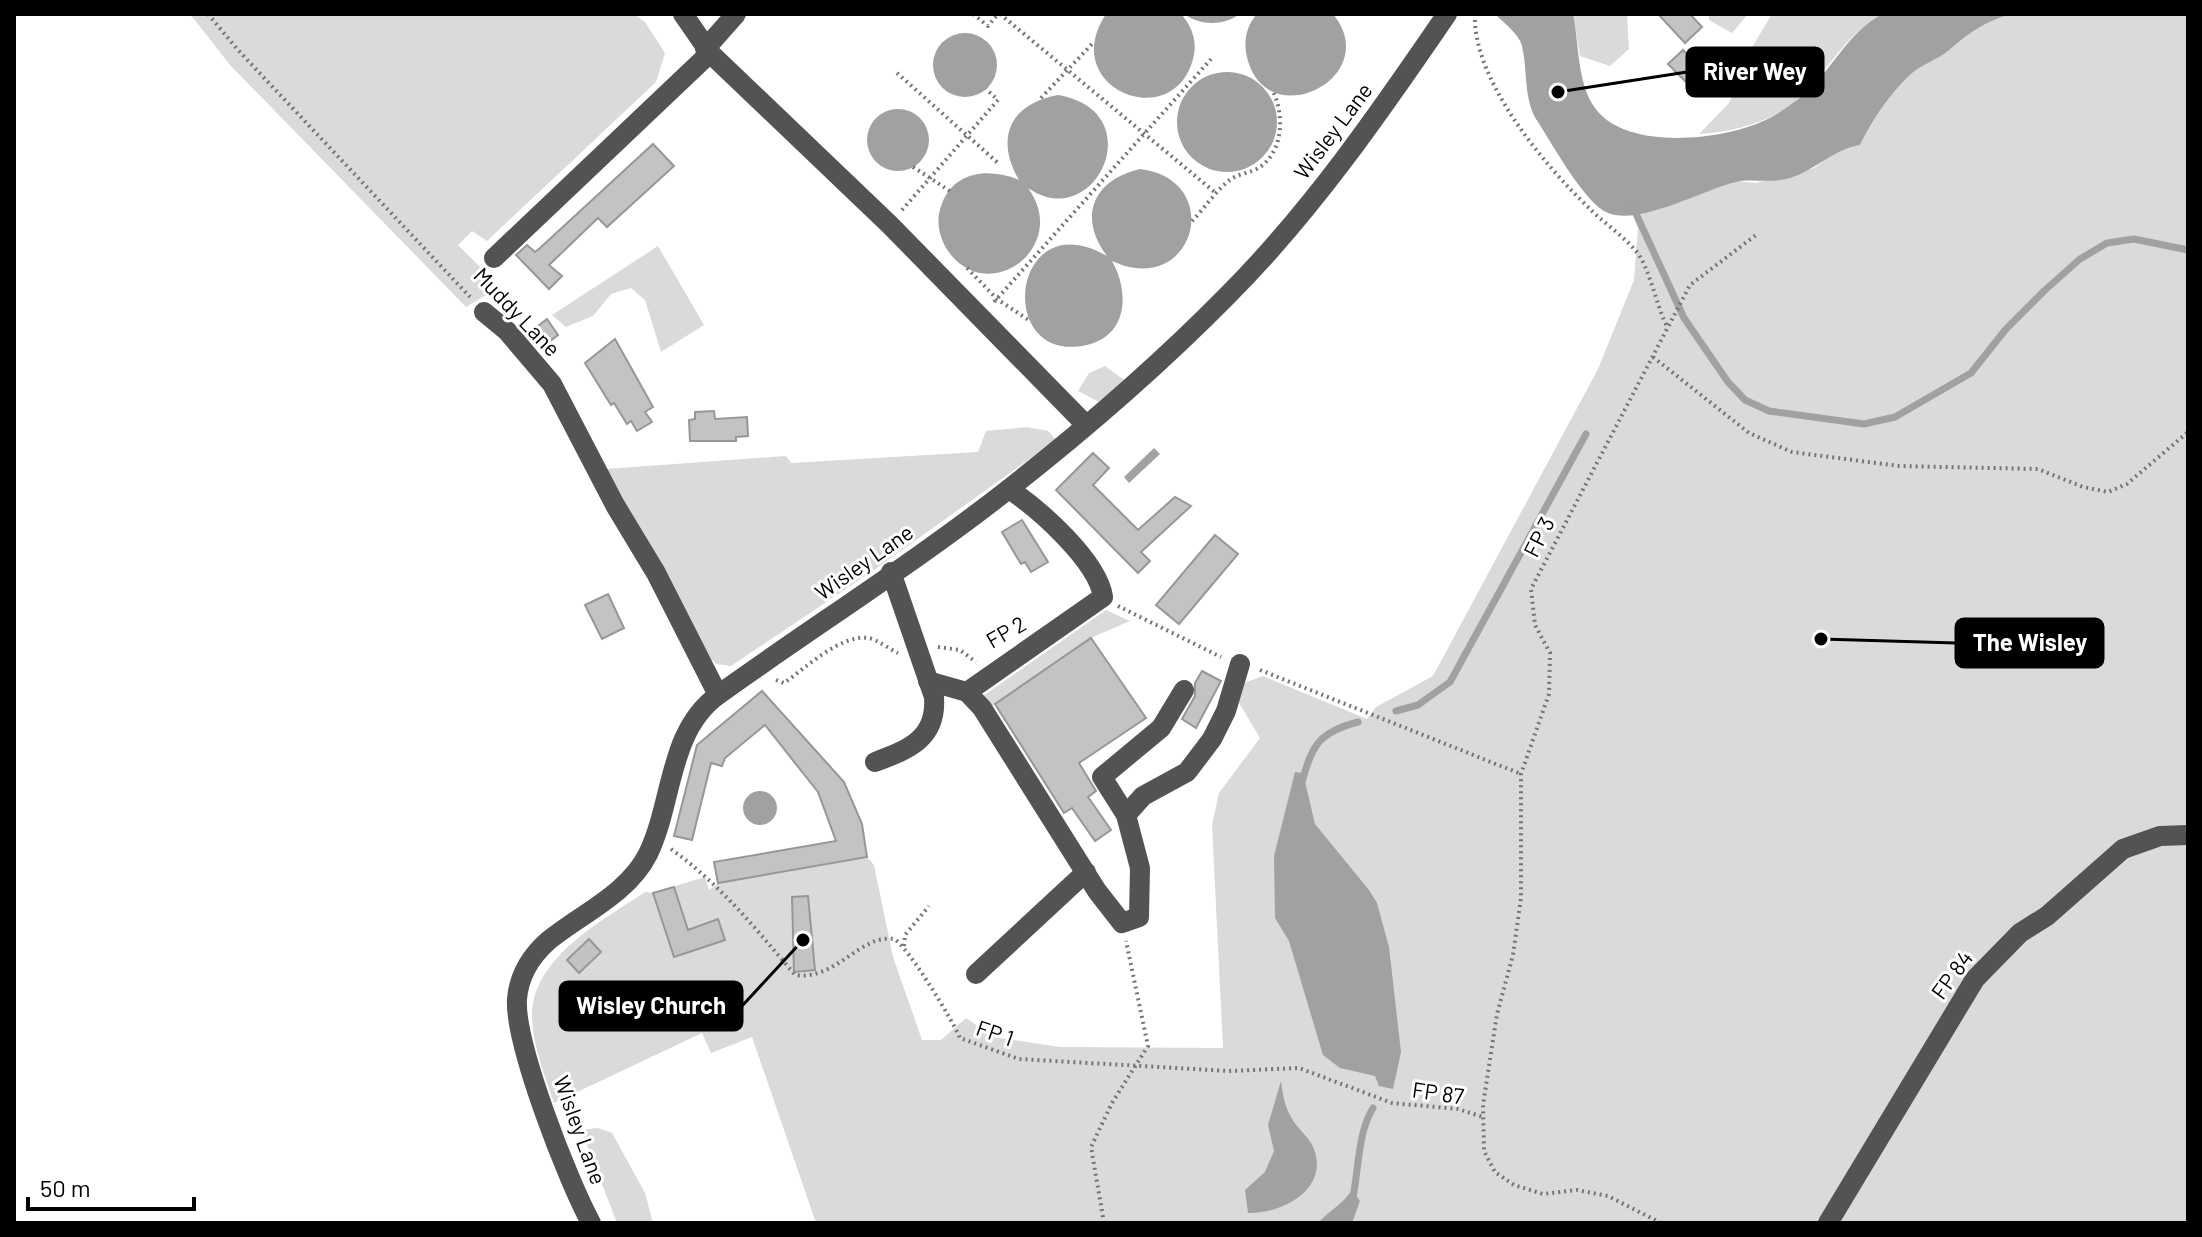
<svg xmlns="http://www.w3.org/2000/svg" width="2202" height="1237" font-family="Barlow,sans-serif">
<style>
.green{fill:#dadada}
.water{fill:#a1a1a1}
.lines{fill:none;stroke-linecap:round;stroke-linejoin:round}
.stream{stroke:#a1a1a1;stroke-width:7}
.building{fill:#c3c3c3;stroke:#979797;stroke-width:2}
.path{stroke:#757575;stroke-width:4;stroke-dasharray:2 4;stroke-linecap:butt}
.minor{stroke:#535353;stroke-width:20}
.labels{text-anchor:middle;stroke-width:6;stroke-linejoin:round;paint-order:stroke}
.street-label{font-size:22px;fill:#000;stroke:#fff}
.leader{fill:none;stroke:#000;stroke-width:3}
.callout-dot{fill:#000;stroke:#fff;stroke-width:3}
.callout{fill:#000;stroke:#000;stroke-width:3}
.callout-label{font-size:24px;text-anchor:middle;font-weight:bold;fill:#fff}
</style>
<rect width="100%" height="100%" fill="#fff"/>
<g class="green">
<polygon points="190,14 634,14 645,22 665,53 656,82 487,241 472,231 458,245 490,277 486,295 466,307 230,65"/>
<polygon points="1573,14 1627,14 1629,49 1610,66 1580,56"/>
<polygon points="1709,14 1748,14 1732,33 1709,20"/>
<path d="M1772,14H1882C1848,33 1831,65 1805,92C1779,121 1735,132 1699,134L1729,103L1751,49Z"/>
<path d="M2012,14H2188V1223H816L752,1037L711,1053L702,1033L554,1103C545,1076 534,1049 532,1020C529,959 602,921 645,892L653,893L705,877L709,890L718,883L867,857L874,865L893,957L922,1040H941L966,1018L994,1037L1060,1047L1223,1048L1212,825L1219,793L1260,738L1238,701L1244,683L1263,676L1367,719L1376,707L1433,676L1598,369L1634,280L1638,229L1633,215L1737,181L1756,183L1814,168L1844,147L1860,145C1872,120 1891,92 1911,74C1922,64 1937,60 1948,51C1969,33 1985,21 2012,14Z"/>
<polygon points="658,246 704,325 661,352 645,300 631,288 611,294 593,316 566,327 552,315"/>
<polygon points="1105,366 1124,380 1099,402 1078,391 1089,373"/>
<polygon points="1027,427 1048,431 1056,440 874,570 731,666 716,664 703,651 606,469 786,456 791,463 978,452 986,431"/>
<polygon points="1106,610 1130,621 1091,638 991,707 983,696"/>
<polygon points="598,1128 612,1133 645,1193 653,1223 617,1223 581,1130"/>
</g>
<g class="water">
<path d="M1106,14H1181C1192,26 1198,43 1193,59C1173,135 1057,88 1106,14Z"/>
<path d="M1184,14H1240C1223,26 1201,26 1184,14Z"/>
<path d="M1257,14H1333C1384,76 1270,135 1248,61C1243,45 1245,27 1257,14Z"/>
<path d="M1495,14H1573C1579,43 1577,83 1595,108C1625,150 1718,141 1761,122C1774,117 1791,105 1802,96C1832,71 1846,34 1882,14H2012C1985,21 1969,33 1948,51C1937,60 1922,64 1911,74C1891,92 1872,120 1860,145C1834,149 1816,170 1790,178C1771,184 1749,178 1736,182C1705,189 1639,226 1608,213C1585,204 1553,145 1538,122C1523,100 1528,71 1522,46C1520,35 1503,22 1495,14Z"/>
<circle cx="965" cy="65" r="32"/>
<circle cx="1227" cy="122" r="50"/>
<path d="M1058,95C1153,111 1095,235 1028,188C1071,247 988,308 948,251C940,239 936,223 940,210C950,171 988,167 1019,180C995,139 1009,104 1058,95Z"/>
<circle cx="898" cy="140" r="31"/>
<path d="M1140,169C1227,180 1194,299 1112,261C1129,291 1129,335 1087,345C993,366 1011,200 1107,256C1078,218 1092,180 1140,169Z"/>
<polygon points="1154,448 1160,454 1129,483 1124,477"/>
<polygon points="1295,772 1303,773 1315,824 1369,890 1377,903 1389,947 1401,1052 1393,1089 1379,1086 1375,1076 1340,1068 1323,1055 1289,941 1275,918 1274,856"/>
<circle cx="760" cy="808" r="17"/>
<path d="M1281,1081C1283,1096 1285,1109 1294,1122C1301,1132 1312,1140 1315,1152C1327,1192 1279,1214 1248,1213L1245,1190L1265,1172L1274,1151L1268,1125Z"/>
<path d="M1352,1190L1360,1201L1352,1223H1318C1330,1210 1342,1205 1352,1190Z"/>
</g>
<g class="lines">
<g class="stream">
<polyline points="1632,205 1684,318 1728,382 1745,400 1769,411 1864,424 1895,417 1971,373 2006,329 2044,291 2080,259 2107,243 2134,239 2188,250"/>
<polyline points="1396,711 1418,705 1450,682 1586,434"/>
<path d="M1302,782C1312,744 1320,732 1358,722"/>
<path d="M1352,1202C1359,1172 1357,1134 1373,1108"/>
</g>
</g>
<g class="building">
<polygon points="1658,14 1690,14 1702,27 1685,43"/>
<polygon points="1683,50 1702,71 1688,84 1668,64"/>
<polygon points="653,144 674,166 607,227 598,218 549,265 562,276 549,289 516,255 527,245 535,252 540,248"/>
<polygon points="547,319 558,335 545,345 533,330"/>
<polygon points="615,339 653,407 645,412 652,422 637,431 631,421 627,424 614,403 611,405 585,363"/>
<polygon points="714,411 715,419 747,417 748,436 736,437 736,441 690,441 689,420 695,419 695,412"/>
<polygon points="1093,453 1109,468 1093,485 1138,530 1175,497 1191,506 1141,552 1150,561 1138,573 1056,490"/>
<polygon points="1022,520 1048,562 1031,572 1025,562 1021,564 1002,532"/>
<polygon points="1215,535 1238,554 1179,624 1156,605"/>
<polygon points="608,594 624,628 602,639 585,605"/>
<polygon points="1091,638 1146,718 1079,763 1096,791 1088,797 1111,830 1095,841 1072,808 1064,813 995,704"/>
<polygon points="1202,671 1221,681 1196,728 1182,719 1195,696 1195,683"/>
<polygon points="762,691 844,782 862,824 867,857 718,883 714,862 836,841 818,792 765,725 725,758 722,766 711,763 692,840 674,836 697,745"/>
<polygon points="674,887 688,930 718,919 725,940 674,957 653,893"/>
<polygon points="808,896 815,970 794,972 792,897"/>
<polygon points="589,939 601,952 579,973 567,960"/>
</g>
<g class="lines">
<g class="path">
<polyline points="208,14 238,50 470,297"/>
<polyline points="973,14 988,26 998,14"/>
<polyline points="1000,14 1217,194"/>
<path d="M1475,14C1472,79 1544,165 1590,209C1604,223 1622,235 1635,250C1650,266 1656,307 1668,328"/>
<polyline points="897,73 998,163"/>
<polyline points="1041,98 1093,43"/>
<polyline points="913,167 950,191"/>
<polyline points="902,210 998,100 986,89"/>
<path d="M1192,221C1204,209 1217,189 1231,179C1240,173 1252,173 1260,167C1284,150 1284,115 1273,91"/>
<polyline points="967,268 997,299 1030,321"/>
<polyline points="994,302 1211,59"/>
<polyline points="1653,357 1749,433 1792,452 1899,466 2038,469 2083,487 2108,492 2127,484 2188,432"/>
<polyline points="1118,606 1221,657"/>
<polyline points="938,647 960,650 976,662"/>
<polyline points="1260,670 1521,774"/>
<path d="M776,680L784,683C806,668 840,634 869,638C878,640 889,649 898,653"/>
<path d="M671,849C721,885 756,929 795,975C836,981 860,934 894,939C907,945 953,1021 960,1038L1019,1059L1229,1071L1299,1068L1392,1103L1458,1109L1483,1117"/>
<polyline points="904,946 905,935 929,906"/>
<polyline points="1104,1223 1091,1147 1112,1103 1148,1046 1126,941"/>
<polyline points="1661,1223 1608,1196 1577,1190 1543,1194 1514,1185 1495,1172 1484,1151 1483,1105 1497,1014 1513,955 1521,898 1521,774 1549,694 1550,653 1535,625 1531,589 1690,285 1756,235"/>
</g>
<g class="minor">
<polyline points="683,14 710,53 890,225 1085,424"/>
<polyline points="705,49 736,14"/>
<polyline points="494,258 710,53"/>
<polyline points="484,312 507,331 552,384 615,505 656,573 718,695"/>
<polyline points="928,681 967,692 982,708 1097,891 1122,923 1139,917 1140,868 1126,815 1143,796 1187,772 1212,739 1226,711 1240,664"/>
<path d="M967,692L1103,597C1098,561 1039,509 1009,489"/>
<path d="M875,762C910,749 937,738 934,697L891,572"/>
<polyline points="1126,815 1102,777 1161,728 1184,690"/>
<polyline points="976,974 1086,872"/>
<path d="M591,1223C568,1181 514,1043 517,999C519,976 531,956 548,941C581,914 628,894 648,854C673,803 668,731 718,695C814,626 916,562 1010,488C1085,429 1160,364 1227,296C1311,212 1380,112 1447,14"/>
<polyline points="1828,1223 1975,979 2020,933 2047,916 2123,849 2160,836 2188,835"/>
</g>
</g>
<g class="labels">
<g class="street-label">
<text transform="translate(1333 131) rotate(-53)" y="8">Wisley Lane</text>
<text transform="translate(517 312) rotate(46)" y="8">Muddy Lane</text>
<text transform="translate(1539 537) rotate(-63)" y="8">FP 3</text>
<text transform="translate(864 562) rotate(-35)" y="8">Wisley Lane</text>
<text transform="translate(1006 632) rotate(-30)" y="8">FP 2</text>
<text transform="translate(1952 975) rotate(-54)" y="8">FP 84</text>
<text transform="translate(995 1033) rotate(19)" y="8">FP 1</text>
<text transform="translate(1438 1093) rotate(8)" y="8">FP 87</text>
<text transform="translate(580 1130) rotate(70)" y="8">Wisley Lane</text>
</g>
</g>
<path class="leader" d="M1558 92L1687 72M1821 639L1956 643M803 940L742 1006"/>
<g class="callout-dot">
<circle cx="1558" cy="92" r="8"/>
<circle cx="1821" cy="639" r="8"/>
<circle cx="803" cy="940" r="8"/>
</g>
<g class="callout">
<rect x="1687" y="48" width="136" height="48" rx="8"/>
<rect x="1956" y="619" width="147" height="48" rx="8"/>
<rect x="560" y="982" width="182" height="48" rx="8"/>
</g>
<g class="callout-label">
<text x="1755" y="80">River Wey</text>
<text x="2030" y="651">The Wisley</text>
<text x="651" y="1014">Wisley Church</text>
</g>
<rect width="2202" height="1237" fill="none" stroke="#000000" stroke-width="32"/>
<path d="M28 1197v12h166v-12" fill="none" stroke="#000000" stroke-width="4"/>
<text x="40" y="1197" font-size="24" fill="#000000" stroke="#ffffff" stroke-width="6" paint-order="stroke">50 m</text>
</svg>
